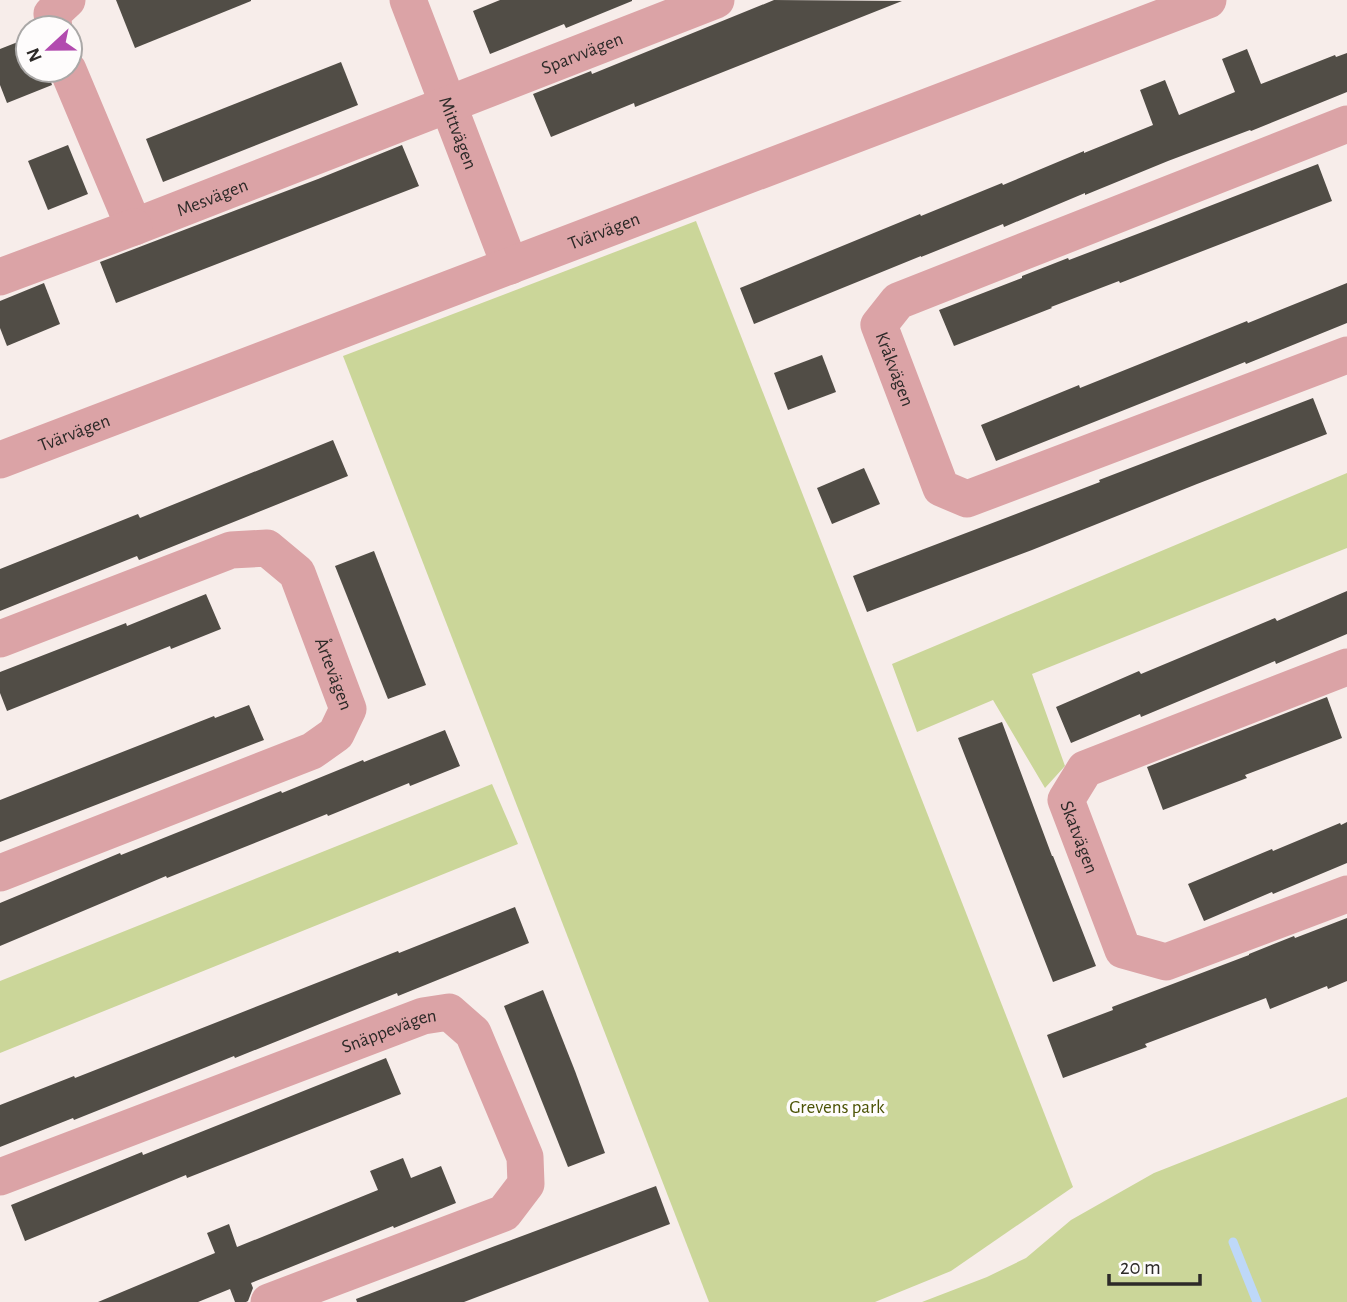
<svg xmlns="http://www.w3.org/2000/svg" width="1347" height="1302" font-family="'Alegreya Sans',sans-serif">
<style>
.green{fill:#cbd699}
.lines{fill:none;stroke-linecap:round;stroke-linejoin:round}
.stream{stroke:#bed8f8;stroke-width:9}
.building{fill:#514d46}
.minor{stroke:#dba3a6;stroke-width:37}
.labels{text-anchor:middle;stroke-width:7;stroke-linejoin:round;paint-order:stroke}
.street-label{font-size:19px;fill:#2d2a28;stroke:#fefcfc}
.park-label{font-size:19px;fill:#4b5305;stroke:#fefcfc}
</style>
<rect width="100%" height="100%" fill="#f7edea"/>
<g class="green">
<polygon points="696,221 1073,1187 951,1271 875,1302 709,1302 343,356"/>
<polygon points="1347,473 1347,548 1032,674 1065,766 1045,788 993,700 917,732 892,664"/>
<polygon points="492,784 518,844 0,1053 0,981"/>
<polygon points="1347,1097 1347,1302 922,1302 987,1277 1026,1258 1071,1220 1154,1173"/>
</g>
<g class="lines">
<polyline class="stream" points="1233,1242 1257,1302"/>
</g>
<g class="building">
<polygon points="116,0 251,0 251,1 135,48"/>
<polygon points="500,0 632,0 632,1 566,28 564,24 490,54 473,11"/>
<polygon points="774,0 902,1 635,107 634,103 551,137 533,94 591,71 592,74"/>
<polygon points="28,38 28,70 47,70 52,85 7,103 0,85 0,49"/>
<polygon points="1247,49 1261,84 1335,55 1336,57 1347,53 1347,92 1251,131 1250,130 1168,161 1085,195 1085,193 1004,227 1003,224 921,257 921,256 754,324 740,288 920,214 921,216 1002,183 1003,185 1084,151 1084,153 1153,125 1140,90 1165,80 1179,115 1235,92 1222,59"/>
<polygon points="341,62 358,105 163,182 146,139"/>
<polygon points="68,145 88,194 48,210 28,161"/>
<polygon points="402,145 419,186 116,303 100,262 318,179"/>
<polygon points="1318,164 1332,201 1120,283 1119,281 1051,307 1052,308 954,346 939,310 1022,278 1022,276 1068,258 1069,260 1153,228"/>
<polygon points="44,283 60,324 7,346 0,328 0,301"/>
<polygon points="1347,283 1347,323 1246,364 1245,362 996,461 981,425 1079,385 1080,388 1247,321 1248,323"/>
<polygon points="822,355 836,392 788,410 774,373"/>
<polygon points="1313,398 1327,434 1197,484 1032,550 867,612 853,576 1100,482 1099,480"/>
<polygon points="333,440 348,476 139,560 137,556 0,611 0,569 138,514 140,518"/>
<polygon points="864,468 880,504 832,524 817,488"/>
<polygon points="374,551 426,685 388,699 335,566"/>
<polygon points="1347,591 1347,634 1276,664 1275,661 1141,717 1140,714 1071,743 1056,707 1139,671 1141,674 1275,618 1277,621"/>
<polygon points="206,594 221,629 171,649 170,646 7,711 0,693 0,672 126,623 127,626"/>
<polygon points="1327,697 1342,738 1245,775 1247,778 1163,810 1147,767"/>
<polygon points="249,705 264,740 0,842 0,800 214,716 215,718"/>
<polygon points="1002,722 1052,856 1053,856 1096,966 1053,982 958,738"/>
<polygon points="445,730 460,766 410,786 409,783 328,816 327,814 167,878 166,876 0,946 0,903 120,853 121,855 281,791 282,793 363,760 364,762"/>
<polygon points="1347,822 1347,863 1273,894 1272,892 1204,921 1188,884 1272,849 1273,851 1340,823 1341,825"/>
<polygon points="515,907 529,943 398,996 397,993 235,1058 234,1056 74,1120 73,1118 0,1147 0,1105 74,1076 75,1078 398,951 399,953"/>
<polygon points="1347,918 1347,981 1328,989 1327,986 1270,1009 1266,998 1145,1044 1147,1047 1063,1078 1047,1035 1113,1010 1112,1007 1249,955 1249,954 1294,936 1295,938"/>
<polygon points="543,990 575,1071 605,1153 568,1167 504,1006"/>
<polygon points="386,1058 401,1094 187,1178 186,1175 25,1241 11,1205 142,1152 143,1155"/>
<polygon points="403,1158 411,1178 441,1166 456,1203 394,1228 393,1226 251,1283 253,1288 248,1301 246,1302 235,1302 230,1289 198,1302 98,1302 215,1253 207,1233 229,1224 237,1247 378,1190 370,1171"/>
<polygon points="656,1186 670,1224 464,1302 357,1302 356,1299 495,1246"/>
</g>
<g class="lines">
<g class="minor">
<path id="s1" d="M408,0L510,266"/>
<polyline points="54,28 52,14 67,0"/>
<path id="s2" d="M68,70L134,227L716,0"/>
<path id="s3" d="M1347,124L898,301L879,325L941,488L967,499L1347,355"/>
<polyline points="0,277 134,227"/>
<path id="s4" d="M0,460L1208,0"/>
<path id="s5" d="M0,639L231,550L267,548L297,573L348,709L336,734L312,751L0,873"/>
<path id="s6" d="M1347,667L1085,769L1066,800L1123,950L1166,962L1347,894"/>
<path id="s7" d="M0,1177L423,1016L449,1012L473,1033L525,1157L526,1184L504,1213L269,1302"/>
</g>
</g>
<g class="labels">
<g class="street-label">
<text dy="7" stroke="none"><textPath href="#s2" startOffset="651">Sparvvägen</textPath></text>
<text dy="7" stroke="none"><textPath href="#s1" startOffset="142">Mittvägen</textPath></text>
<text dy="7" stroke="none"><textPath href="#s2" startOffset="254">Mesvägen</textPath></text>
<text dy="7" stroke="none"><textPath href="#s4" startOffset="646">Tvärvägen</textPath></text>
<text dy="7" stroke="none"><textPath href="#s3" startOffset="560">Kråkvägen</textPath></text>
<text dy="7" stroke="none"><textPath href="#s4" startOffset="79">Tvärvägen</textPath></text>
<text dy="7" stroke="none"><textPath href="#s5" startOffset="430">Årtevägen</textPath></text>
<text dy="7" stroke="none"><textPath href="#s6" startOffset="357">Skatvägen</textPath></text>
<text dy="7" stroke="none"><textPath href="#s7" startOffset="416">Snäppevägen</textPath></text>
</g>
<g class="park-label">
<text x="837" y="1113">Grevens park</text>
</g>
</g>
<g transform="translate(49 49) rotate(248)"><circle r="33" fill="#fefcfc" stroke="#aaa8a7" stroke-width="2"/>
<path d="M0-5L12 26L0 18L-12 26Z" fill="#b24baf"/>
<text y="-10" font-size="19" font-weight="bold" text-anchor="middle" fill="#2d2a28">N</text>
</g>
<path d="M1109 1274v10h91v-10" fill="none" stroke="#2d2a28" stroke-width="3.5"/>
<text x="1120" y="1274" font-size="21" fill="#2d2a28" stroke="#fefcfc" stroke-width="5" paint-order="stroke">20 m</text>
</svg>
